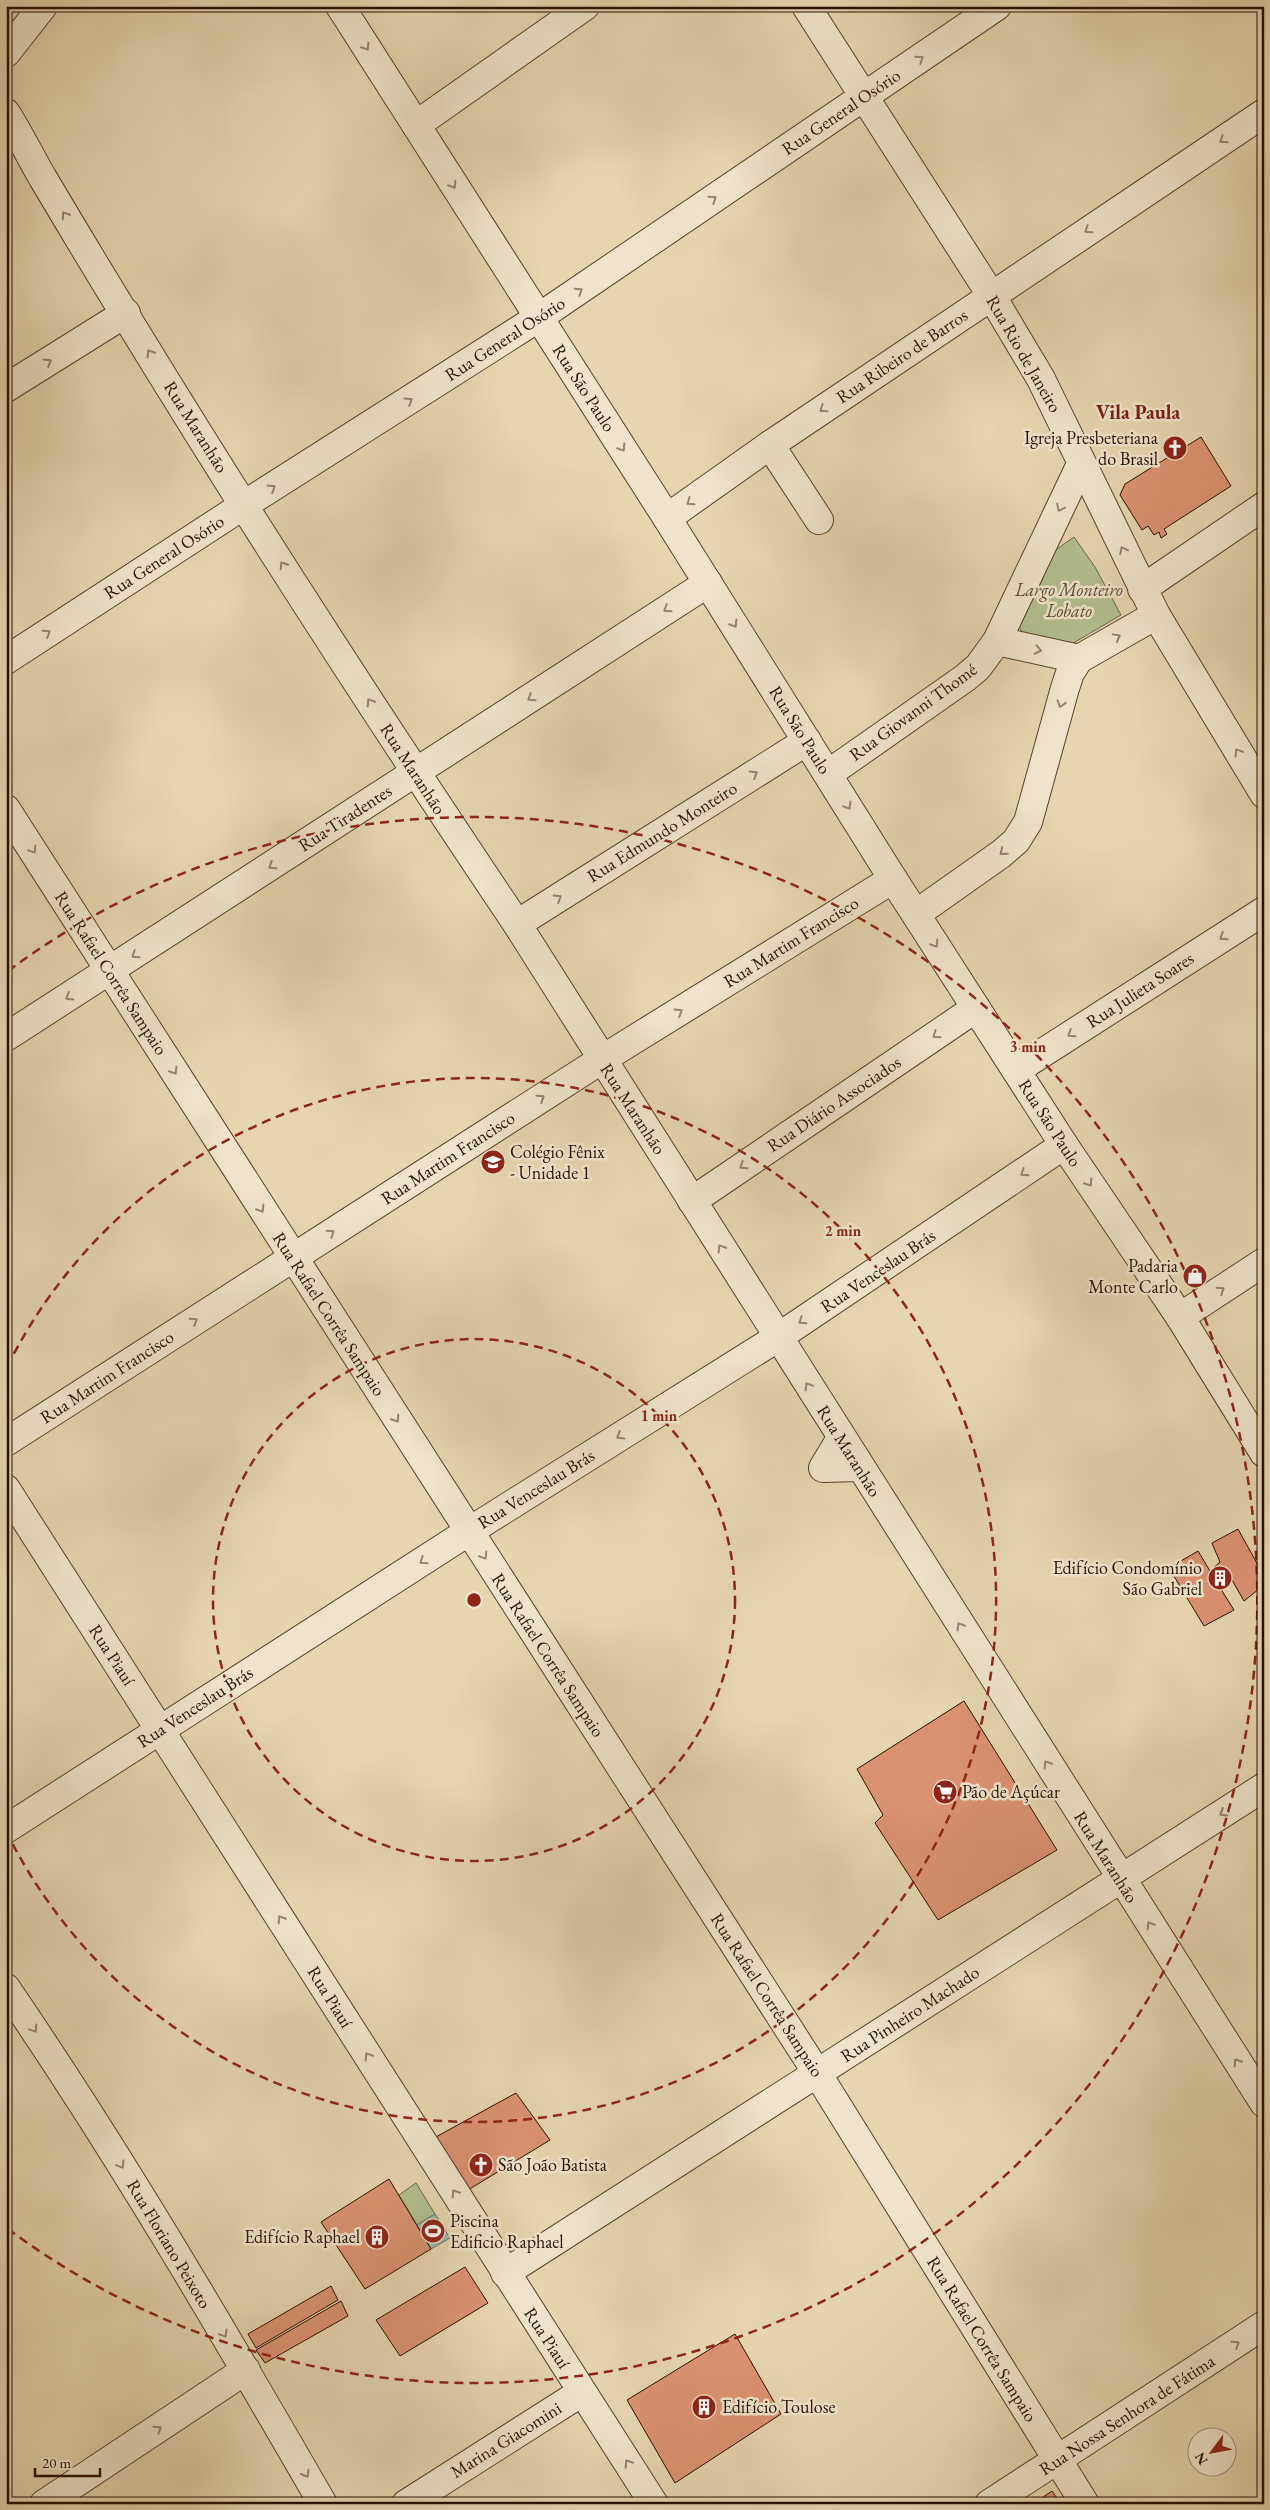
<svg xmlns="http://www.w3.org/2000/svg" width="1270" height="2510" font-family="'EB Garamond',serif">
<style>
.green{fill:#b2be8d;stroke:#6d6646}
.water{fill:#96b8af;stroke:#6a7469}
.building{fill:#db9272;stroke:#280f00}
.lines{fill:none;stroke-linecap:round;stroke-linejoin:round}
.minor-casing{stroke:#58402c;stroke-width:30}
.minor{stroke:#efe4cb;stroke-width:28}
.oneway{stroke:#958470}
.ring{fill:none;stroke:#8f2418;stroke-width:2.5;stroke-dasharray:9 6}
.labels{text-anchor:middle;stroke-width:5;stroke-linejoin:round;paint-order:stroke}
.street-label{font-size:18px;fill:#280f00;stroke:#efe4cb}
.poi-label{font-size:18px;fill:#280f00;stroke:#efe4cb;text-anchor:start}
.park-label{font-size:18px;font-style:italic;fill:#584c31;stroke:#efe4cb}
.quarter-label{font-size:20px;font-weight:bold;fill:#7a1f14;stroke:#efe4cb}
.centre{fill:#8f2418;stroke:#efe4cb;stroke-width:2.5}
.ring-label{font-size:15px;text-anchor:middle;font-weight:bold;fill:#8f2418;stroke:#efe4cb;stroke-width:5;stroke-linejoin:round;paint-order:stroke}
</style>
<rect width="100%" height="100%" fill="#e6d5af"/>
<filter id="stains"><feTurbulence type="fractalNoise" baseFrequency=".004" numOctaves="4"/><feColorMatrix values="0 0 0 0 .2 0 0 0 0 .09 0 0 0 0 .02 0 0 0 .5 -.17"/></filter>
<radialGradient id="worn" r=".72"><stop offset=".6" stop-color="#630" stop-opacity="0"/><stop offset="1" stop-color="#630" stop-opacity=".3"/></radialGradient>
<g class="green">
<polygon points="1074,537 1095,567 1121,615 1065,648 1025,639 1017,622 1054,551"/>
<polygon points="416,2183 435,2214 417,2225 399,2195"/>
</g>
<polygon class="water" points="435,2214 450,2238 431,2249 417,2225"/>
<g class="building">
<polygon points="1201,437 1231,486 1164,529 1167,534 1161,538 1159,532 1154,535 1148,526 1142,530 1120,495 1125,484"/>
<polygon points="1264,1401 1264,1412 1259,1404"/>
<polygon points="1238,1529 1264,1576 1264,1585 1244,1601 1232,1580 1222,1591 1234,1610 1204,1626 1169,1568 1198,1551 1210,1571 1220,1562 1212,1543"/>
<polygon points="964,1701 1057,1850 938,1920 875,1823 883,1815 857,1769"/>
<polygon points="516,2093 550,2140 468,2190 434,2138"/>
<polygon points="389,2179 431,2249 365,2289 321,2222"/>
<polygon points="465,2267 488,2303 400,2356 376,2320"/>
<polygon points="331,2286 338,2300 256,2348 248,2334"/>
<polygon points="341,2301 348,2316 265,2363 256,2350"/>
<polygon points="735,2334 781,2414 675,2483 627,2400"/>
<polygon points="1052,2491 1061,2504 1033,2504"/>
</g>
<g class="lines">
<defs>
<g id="minor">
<polyline points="340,6 667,518 893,879 1064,1145 1180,1317 1264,1453"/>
<polyline points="806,6 991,295 1041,379 1156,615 1264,794"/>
<polyline points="6,53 43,6"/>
<path d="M6,113C20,135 31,158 44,180C194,433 353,680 517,924L1264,2103"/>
<polyline points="416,125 585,6"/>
<polyline points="6,388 126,313"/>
<polyline points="770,445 819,520"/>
<polyline points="667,518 770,445 1264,113"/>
<polyline points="1142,589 1264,506"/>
<polyline points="997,641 1079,659"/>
<polyline points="6,660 244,505 538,318 997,6"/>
<polyline points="828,774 965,678 978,667 997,641 1081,464"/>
<polyline points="6,809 817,2073 1085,2504"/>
<polyline points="916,914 1001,854 1016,841 1028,822 1065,688 1070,673 1079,659 1156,615"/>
<polyline points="517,924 807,741"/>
<polyline points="6,1037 708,583"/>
<polyline points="1016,1070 1264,911"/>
<polyline points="692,1201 976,1008"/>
<polyline points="1180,1317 1264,1262"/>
<polyline points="841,1438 823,1468 859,1467"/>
<polyline points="6,1442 601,1060 893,879"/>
<polyline points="6,1489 654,2504"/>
<polyline points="6,1829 468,1532 777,1338 1064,1145"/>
<path d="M6,1988C120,2155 222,2329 323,2504"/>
<polyline points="505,2273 1264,1787"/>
<polyline points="44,2504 246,2370"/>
<polyline points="406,2504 582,2392"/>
<polyline points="989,2504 1264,2325"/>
</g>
</defs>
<use href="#minor" class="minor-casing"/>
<use href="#minor" class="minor"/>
</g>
<defs><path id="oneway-chevron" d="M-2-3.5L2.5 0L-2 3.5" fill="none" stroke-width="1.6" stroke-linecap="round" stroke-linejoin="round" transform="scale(1.25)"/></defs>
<g class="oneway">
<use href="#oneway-chevron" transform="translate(366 47) rotate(58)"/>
<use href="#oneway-chevron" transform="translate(920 59) rotate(-34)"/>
<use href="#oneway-chevron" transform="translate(1223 140) rotate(146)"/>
<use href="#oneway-chevron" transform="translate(453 185) rotate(58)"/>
<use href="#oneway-chevron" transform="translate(713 199) rotate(-34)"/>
<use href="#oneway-chevron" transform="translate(65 215) rotate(-122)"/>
<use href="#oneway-chevron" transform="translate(1088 230) rotate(146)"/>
<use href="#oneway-chevron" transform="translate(579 291) rotate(-34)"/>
<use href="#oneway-chevron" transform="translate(150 353) rotate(-122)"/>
<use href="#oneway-chevron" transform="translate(48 362) rotate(-32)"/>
<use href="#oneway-chevron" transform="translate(409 401) rotate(-32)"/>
<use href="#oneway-chevron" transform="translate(823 409) rotate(146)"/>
<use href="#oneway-chevron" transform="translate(622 448) rotate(57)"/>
<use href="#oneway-chevron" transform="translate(272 488) rotate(-32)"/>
<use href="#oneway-chevron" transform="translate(690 502) rotate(145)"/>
<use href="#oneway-chevron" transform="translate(1060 508) rotate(116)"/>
<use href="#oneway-chevron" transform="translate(1123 550) rotate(-116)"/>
<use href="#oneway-chevron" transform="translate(283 565) rotate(-123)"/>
<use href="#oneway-chevron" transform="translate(667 609) rotate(147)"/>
<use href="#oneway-chevron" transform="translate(734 624) rotate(58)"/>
<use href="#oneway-chevron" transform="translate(47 633) rotate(-33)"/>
<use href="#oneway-chevron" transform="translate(1117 637) rotate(-29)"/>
<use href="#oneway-chevron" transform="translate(1038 650) rotate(12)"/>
<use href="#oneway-chevron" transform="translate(531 698) rotate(147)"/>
<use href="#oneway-chevron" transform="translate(370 702) rotate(-123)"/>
<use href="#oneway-chevron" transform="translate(1061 704) rotate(106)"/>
<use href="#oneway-chevron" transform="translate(1238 752) rotate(-121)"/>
<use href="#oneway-chevron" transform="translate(754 774) rotate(-32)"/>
<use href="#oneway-chevron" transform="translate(848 806) rotate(58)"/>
<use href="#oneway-chevron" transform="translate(33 850) rotate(57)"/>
<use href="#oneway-chevron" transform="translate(1003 852) rotate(141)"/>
<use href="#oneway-chevron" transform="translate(272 866) rotate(147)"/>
<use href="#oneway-chevron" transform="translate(558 898) rotate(-32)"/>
<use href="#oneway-chevron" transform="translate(1223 937) rotate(147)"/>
<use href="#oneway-chevron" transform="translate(935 944) rotate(57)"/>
<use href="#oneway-chevron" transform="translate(135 955) rotate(147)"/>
<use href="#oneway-chevron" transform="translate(69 997) rotate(148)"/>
<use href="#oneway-chevron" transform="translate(679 1012) rotate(-32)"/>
<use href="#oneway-chevron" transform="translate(1071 1034) rotate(147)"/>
<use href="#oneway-chevron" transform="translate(936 1035) rotate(146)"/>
<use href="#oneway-chevron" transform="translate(174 1071) rotate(58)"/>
<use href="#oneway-chevron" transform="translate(541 1098) rotate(-33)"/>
<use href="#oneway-chevron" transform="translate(743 1166) rotate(146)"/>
<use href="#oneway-chevron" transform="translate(1024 1173) rotate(146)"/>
<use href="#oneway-chevron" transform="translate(1089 1183) rotate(57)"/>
<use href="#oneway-chevron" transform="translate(261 1209) rotate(58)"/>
<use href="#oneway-chevron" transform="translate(331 1233) rotate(-33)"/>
<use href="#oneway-chevron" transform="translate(721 1248) rotate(-122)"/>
<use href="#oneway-chevron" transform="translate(1221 1290) rotate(-34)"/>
<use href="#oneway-chevron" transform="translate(194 1321) rotate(-33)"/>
<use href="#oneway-chevron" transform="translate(802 1321) rotate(146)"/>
<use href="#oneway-chevron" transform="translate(808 1386) rotate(-122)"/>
<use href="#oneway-chevron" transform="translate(396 1419) rotate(57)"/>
<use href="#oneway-chevron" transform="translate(620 1436) rotate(148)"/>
<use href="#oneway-chevron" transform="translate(484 1556) rotate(57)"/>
<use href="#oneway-chevron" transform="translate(423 1561) rotate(147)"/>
<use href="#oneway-chevron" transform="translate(960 1626) rotate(-122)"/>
<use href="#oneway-chevron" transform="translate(1047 1764) rotate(-122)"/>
<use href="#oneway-chevron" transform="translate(1223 1813) rotate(148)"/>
<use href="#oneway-chevron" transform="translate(281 1919) rotate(-122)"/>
<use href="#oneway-chevron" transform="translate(1150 1925) rotate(-123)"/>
<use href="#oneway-chevron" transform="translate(34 2029) rotate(56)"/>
<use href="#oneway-chevron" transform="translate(368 2056) rotate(-122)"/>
<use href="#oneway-chevron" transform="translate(1237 2062) rotate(-123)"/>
<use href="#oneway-chevron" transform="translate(121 2165) rotate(59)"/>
<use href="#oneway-chevron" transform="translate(455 2193) rotate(-122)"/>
<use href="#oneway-chevron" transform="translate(224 2334) rotate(59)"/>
<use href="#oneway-chevron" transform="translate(1236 2344) rotate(-33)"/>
<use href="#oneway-chevron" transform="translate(158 2429) rotate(-33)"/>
<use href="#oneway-chevron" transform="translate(628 2463) rotate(-123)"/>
<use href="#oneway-chevron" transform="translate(306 2474) rotate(60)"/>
</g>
<g class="ring">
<circle cx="474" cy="1600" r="261"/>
<path d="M7 1367A522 522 0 1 1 7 1833"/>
<path d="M8 971A783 783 0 1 1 8 2229"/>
</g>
<defs>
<symbol id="church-disc" viewBox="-11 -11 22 22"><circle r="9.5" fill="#8f2418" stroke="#efe4cb"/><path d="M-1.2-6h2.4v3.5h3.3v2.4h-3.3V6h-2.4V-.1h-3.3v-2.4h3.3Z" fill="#fff"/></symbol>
<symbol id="school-disc" viewBox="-11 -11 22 22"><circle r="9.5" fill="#8f2418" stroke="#efe4cb"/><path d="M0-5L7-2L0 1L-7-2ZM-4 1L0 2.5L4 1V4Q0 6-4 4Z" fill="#fff"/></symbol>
<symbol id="shop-disc" viewBox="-11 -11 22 22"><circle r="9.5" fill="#8f2418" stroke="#efe4cb"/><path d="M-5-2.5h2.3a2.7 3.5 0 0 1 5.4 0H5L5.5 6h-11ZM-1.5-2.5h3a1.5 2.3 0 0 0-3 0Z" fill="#fff"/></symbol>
<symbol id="building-disc" viewBox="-11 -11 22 22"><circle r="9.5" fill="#8f2418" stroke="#efe4cb"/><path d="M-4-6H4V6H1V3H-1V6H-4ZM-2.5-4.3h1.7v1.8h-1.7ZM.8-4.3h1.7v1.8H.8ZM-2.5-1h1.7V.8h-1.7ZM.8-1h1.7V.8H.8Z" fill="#fff"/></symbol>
<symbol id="supermarket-disc" viewBox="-11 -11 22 22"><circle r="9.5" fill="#8f2418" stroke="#efe4cb"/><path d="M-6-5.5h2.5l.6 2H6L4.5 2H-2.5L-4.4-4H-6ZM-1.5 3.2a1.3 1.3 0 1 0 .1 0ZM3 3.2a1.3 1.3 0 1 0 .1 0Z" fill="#fff"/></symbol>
<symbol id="stadium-disc" viewBox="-11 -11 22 22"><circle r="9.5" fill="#8f2418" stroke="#efe4cb"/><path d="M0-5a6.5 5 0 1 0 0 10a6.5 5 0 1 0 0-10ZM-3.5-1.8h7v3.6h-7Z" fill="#fff"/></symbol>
</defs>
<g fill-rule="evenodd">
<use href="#church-disc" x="1161" y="434" width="28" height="28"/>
<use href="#school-disc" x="479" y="1148" width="28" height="28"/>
<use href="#shop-disc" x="1181" y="1262" width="28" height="28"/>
<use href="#building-disc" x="1206" y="1564" width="28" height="28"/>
<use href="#supermarket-disc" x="931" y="1778" width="28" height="28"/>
<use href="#church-disc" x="467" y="2151" width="28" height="28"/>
<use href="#stadium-disc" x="419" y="2217" width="28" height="28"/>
<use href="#building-disc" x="363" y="2223" width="28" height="28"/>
<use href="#building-disc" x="690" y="2393" width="28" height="28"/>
</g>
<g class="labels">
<g class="street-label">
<text transform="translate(841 112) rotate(-34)" y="6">Rua General Osório</text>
<text transform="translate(505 339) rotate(-33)" y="6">Rua General Osório</text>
<text transform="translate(1024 354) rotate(60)" y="6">Rua Rio de Janeiro</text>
<text transform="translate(902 356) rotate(-34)" y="6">Rua Ribeiro de Barros</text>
<text transform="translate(584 388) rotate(57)" y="6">Rua São Paulo</text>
<text transform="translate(196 427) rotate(58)" y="6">Rua Maranhão</text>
<text transform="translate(164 557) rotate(-33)" y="6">Rua General Osório</text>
<text transform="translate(913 712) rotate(-36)" y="6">Rua Giovanni Thomé</text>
<text transform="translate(800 730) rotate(58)" y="6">Rua São Paulo</text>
<text transform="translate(413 769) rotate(57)" y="6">Rua Maranhão</text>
<text transform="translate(345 818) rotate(-33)" y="6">Rua Tiradentes</text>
<text transform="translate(662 832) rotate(-32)" y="6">Rua Edmundo Monteiro</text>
<text transform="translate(791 942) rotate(-32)" y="6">Rua Martim Francisco</text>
<text transform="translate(111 973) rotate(57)" y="6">Rua Rafael Corrêa Sampaio</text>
<text transform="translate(1140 990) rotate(-33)" y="6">Rua Julieta Soares</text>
<text transform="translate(834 1104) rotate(-34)" y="6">Rua Diário Associados</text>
<text transform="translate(633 1109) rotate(57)" y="6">Rua Maranhão</text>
<text transform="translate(1050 1123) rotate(57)" y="6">Rua São Paulo</text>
<text transform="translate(448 1158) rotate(-33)" y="6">Rua Martim Francisco</text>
<text transform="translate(878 1271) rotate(-34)" y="6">Rua Venceslau Brás</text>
<text transform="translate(329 1314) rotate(57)" y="6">Rua Rafael Corrêa Sampaio</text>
<text transform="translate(107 1377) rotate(-33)" y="6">Rua Martim Francisco</text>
<text transform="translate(849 1451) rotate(58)" y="6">Rua Maranhão</text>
<text transform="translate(536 1489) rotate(-32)" y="6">Rua Venceslau Brás</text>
<text transform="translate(112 1655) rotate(57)" y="6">Rua Piauí</text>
<text transform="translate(548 1655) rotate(57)" y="6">Rua Rafael Corrêa Sampaio</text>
<text transform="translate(195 1707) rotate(-33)" y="6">Rua Venceslau Brás</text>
<text transform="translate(1106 1857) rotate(58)" y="6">Rua Maranhão</text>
<text transform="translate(767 1995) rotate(57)" y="6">Rua Rafael Corrêa Sampaio</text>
<text transform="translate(330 1997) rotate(58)" y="6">Rua Piauí</text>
<text transform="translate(910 2014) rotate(-33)" y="6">Rua Pinheiro Machado</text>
<text transform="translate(169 2244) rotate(59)" y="6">Rua Floriano Peixoto</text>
<text transform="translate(547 2338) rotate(57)" y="6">Rua Piauí</text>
<text transform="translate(982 2339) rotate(58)" y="6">Rua Rafael Corrêa Sampaio</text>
<text transform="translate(1127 2415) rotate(-33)" y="6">Rua Nossa Senhora de Fátima</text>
<text transform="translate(506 2440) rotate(-32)" y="6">Marina Giacomini</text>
</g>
<g class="poi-label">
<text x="1158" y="444" text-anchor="end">Igreja Presbeteriana<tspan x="1158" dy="21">do Brasil</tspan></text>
<text x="510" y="1158">Colégio Fênix<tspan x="510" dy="21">- Unidade 1</tspan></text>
<text x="1178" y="1272" text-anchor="end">Padaria<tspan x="1178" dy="21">Monte Carlo</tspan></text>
<text x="1202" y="1574" text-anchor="end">Edifício Condomínio<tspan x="1202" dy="21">São Gabriel</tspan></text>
<text x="962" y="1798">Pão de Açúcar</text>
<text x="498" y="2171">São João Batista</text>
<text x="450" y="2227">Piscina<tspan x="450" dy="21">Edificio Raphael</tspan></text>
<text x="360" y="2243" text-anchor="end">Edifício Raphael</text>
<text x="722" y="2413">Edifício Toulose</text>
</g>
<g class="park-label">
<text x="1069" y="596">Largo Monteiro<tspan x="1069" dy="21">Lobato</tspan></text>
</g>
<g class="quarter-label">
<text x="1138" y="419">Vila Paula</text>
</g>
</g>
<circle cx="474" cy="1600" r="8" class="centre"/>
<g class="ring-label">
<text x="1028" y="1052">3 min</text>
<text x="843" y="1236">2 min</text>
<text x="659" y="1421">1 min</text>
</g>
<rect width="1270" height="2510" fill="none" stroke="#e6d5af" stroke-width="25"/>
<rect x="8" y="8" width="1255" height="2495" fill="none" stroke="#280f00" stroke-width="2.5"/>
<rect x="12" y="12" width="1245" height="2485" fill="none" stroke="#280f00"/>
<g transform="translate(1212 2452) rotate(238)"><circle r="24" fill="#efe4cb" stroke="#9f8f7a"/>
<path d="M0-4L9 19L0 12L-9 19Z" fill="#8f2418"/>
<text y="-8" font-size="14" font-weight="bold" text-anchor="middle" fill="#280f00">N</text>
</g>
<path d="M35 2468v8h65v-8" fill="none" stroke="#280f00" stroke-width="2.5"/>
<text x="42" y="2468" font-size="15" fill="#280f00" stroke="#efe4cb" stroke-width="4" paint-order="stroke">20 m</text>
<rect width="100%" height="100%" filter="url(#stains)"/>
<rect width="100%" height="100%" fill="url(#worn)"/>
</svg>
